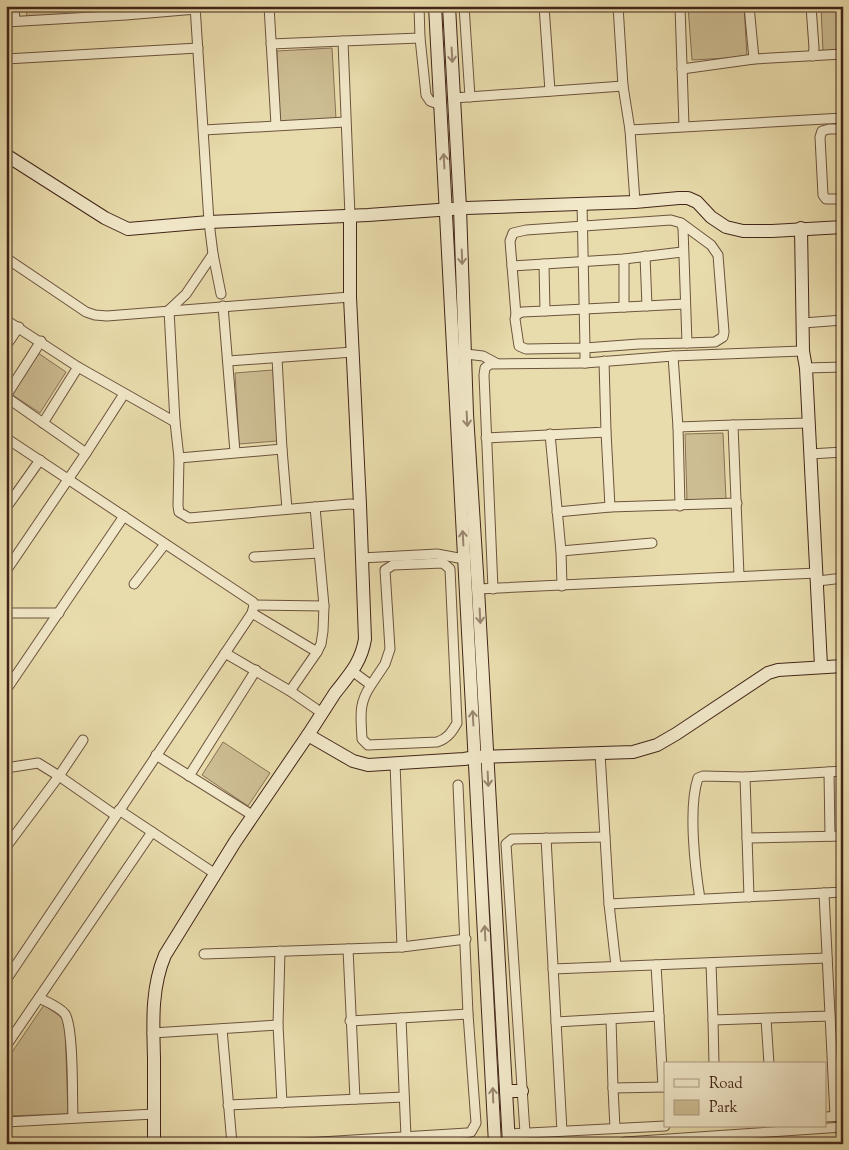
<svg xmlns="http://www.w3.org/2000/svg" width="849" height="1150" font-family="'Sorts Mill Goudy',serif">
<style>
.green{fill:#cdbd93;stroke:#887156}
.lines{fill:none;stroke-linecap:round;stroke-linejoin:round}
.street-casing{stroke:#6c533d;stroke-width:11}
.secondary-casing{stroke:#422518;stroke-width:14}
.street{stroke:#f1e8c9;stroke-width:9}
.secondary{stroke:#f1e8c9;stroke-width:12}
.oneway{stroke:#9a8670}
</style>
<rect width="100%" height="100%" fill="#e9dcac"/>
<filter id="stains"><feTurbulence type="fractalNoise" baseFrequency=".004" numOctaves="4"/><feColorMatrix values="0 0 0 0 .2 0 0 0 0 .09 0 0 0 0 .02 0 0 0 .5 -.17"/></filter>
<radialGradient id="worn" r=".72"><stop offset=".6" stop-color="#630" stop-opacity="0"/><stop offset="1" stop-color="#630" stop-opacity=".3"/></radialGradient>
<g class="green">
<polygon points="26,6 118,6 119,12 27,17"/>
<polygon points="688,6 744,6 747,57 692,60"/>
<polygon points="821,6 843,6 843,50 823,52"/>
<polygon points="332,48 336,119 280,122 277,51"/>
<polygon points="38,353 66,372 40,413 11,394"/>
<polygon points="273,370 277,441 239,444 235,373"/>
<polygon points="723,433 726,499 687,501 685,434"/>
<polygon points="223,742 270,773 248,806 202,775"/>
<polygon points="44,1005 61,1017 65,1024 68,1114 6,1116 6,1061"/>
</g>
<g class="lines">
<defs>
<g id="street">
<polyline points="14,6 15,21"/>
<polyline points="195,6 209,222 213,254 221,294"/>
<polyline points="269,6 276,125"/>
<polyline points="464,6 470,97"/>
<polyline points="544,6 550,91"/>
<polyline points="618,6 623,86 630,130"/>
<polyline points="680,6 684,126"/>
<polyline points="811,6 814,48 813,56"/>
<polyline points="6,22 126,15 196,9"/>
<polyline points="420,38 426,95 430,101 441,105"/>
<polyline points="343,41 420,38 419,6"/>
<polyline points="271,44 343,41 350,216"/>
<polyline points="6,59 198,48"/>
<polyline points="754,59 843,54"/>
<polyline points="682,69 754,59 749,6"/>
<polyline points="454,98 623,86"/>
<polyline points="843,129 829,129 822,131 820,137 823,195 826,199 843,199"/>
<polyline points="204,130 345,122"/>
<polyline points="635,202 630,130 843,118"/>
<polyline points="681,223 711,245 718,255 724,332 723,337 715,342 687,343"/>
<polyline points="645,256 647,306"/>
<polyline points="6,258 86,312 95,315 107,316 350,297"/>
<polyline points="624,259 624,307"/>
<polyline points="544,264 624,259 682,252"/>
<polyline points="512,266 544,264 545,311 522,312 516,315 515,319 519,346 526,349 585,348 582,203"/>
<polyline points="223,306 235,452"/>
<polyline points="545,311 685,304"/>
<polyline points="516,315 510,241 513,233 526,230 671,220 681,223 683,228 687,343 639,344 585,348 585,363"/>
<polyline points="6,320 78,367 175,422 169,310 186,294 213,254"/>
<polyline points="803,323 843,320"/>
<polyline points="6,346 19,327"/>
<polyline points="466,354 483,356 496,363"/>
<polyline points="673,356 678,427 733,425"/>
<polyline points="228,361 353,352"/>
<polyline points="806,368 843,367"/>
<polyline points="6,396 41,341"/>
<polyline points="6,397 86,453 6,571"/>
<polyline points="175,422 179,458 178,506 179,512 189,518 350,504 360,505"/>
<polyline points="43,423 78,367"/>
<polyline points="678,427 680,506"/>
<polyline points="606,432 610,507"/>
<polyline points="550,434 561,551 562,586"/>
<polyline points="6,438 253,602 254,605 252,613 6,980"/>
<polyline points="486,438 606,432 604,361"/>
<polyline points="282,449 287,509"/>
<polyline points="86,453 124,394"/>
<polyline points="810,454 843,452"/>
<polyline points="179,458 282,449 277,358"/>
<polyline points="6,508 40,460"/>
<polyline points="557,512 610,507 737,503"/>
<polyline points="561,551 652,543"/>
<polyline points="254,557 319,553"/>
<polyline points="361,558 437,554 464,559"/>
<polyline points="739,576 733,425 808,423"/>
<polyline points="818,581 843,578"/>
<polyline points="134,584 165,544"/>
<polyline points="478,589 817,573"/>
<polyline points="493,589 484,375 485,368 490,364 585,363 673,356 803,351"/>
<polyline points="254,605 324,606"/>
<polyline points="6,613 59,613"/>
<polyline points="252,613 317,652"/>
<polyline points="225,653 290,691 322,713"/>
<path d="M352,671L371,685C358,704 361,717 362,739L368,745L437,742C447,739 452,732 457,723L450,569L443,563L393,565L385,570L390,649L385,664L371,685"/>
<polyline points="6,690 124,516"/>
<polyline points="290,691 317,652 321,644 323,631 324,606 315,507"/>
<polyline points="600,753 609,904 843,892"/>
<polyline points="156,755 252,815"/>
<polyline points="395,763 402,947 466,939"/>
<polyline points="6,768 38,763 59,776 83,740"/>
<polyline points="829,772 830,836"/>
<polyline points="189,776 256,670"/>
<polyline points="745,777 749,897"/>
<polyline points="119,810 214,873"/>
<polyline points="546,838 562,1131"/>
<polyline points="747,838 843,836"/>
<polyline points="6,847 59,776 115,815"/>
<polyline points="824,893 835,1116"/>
<path d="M700,899C695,868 688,807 698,778L703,776L745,777L843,771"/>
<polyline points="609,904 616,966"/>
<polyline points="348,949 355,1099"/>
<polyline points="280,951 278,1025 282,1103"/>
<polyline points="204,954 402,947"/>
<polyline points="711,963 713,1020 830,1016"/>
<polyline points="553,969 827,958"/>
<path d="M39,998C47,1002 60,1007 65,1014C74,1028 72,1098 73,1118"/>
<polyline points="659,1016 663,1087"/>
<polyline points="401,1018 406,1137"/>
<polyline points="611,1019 613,1088 665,1087"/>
<polyline points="766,1019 769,1064"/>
<polyline points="713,1020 714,1064"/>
<polyline points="350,1021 468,1014"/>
<polyline points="556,1022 659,1016 656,965"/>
<polyline points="222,1029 232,1144"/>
<polyline points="152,1033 278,1025"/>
<polyline points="6,1046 152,832"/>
<polyline points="613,1088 615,1128"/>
<polyline points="228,1105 404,1097"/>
<polyline points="825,1117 843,1116"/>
<polyline points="6,1122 154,1114"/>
<polyline points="525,1133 506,844 512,839 605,837"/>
<polyline points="509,1134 665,1126"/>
<polyline points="625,1142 843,1127"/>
<polyline points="288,1144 467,1133 471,1132 476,1123 468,1014 458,785"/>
</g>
<g id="secondary">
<polyline points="435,6 495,1144"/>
<polyline points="449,6 460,208 467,414 478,589 509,1144"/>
<polyline points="6,155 105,218 128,229 209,222 368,215 466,208 635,202 679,198 688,198 697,202 711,217 726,227 743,231 772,231 843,227"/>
<polyline points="801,228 803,351 806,368 821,666"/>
<polyline points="308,735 353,761 368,765 464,759 476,757 633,752 657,745 676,734 768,673 778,670 843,666"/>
<polyline points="506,1091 522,1091"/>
<path d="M154,1144C154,1115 154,1087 154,1058C153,1023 151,988 165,955L235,842L308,735L335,693C349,675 361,663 365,639L360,505L350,297V216"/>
</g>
</defs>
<use href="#street" class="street-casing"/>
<use href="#secondary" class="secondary-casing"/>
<use href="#street" class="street"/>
<use href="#secondary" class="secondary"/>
</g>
<defs><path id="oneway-shaft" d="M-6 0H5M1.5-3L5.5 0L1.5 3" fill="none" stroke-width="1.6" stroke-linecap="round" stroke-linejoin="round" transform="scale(1.25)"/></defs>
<g class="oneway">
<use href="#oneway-shaft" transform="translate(452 55) rotate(87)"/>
<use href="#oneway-shaft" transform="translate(444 161) rotate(-93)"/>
<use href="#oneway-shaft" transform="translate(462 257) rotate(88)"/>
<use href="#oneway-shaft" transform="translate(467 419) rotate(87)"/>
<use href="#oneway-shaft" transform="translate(463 538) rotate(-93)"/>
<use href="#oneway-shaft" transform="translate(480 616) rotate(87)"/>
<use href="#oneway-shaft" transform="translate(473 718) rotate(-93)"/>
<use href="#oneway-shaft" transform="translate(488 779) rotate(87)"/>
<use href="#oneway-shaft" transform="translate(485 933) rotate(-93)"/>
<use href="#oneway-shaft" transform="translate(493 1095) rotate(-92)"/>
</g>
<rect width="849" height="1150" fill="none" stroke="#e9dcac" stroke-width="25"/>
<rect x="8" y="8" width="834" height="1135" fill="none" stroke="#422518" stroke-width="2.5"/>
<rect x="12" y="12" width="824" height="1125" fill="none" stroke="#422518"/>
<rect x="664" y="1062" width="162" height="65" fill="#f1e8c9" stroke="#ab9a82"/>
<rect x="674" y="1079" width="25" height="8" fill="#f1e8c9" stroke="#ab9a82"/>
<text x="709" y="1088" font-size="15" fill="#422518">Road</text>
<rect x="674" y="1100" width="25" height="15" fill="#cdbd93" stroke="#ab9a82"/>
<text x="709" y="1112" font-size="15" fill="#422518">Park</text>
<rect width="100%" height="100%" filter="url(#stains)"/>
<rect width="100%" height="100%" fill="url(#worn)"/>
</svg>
